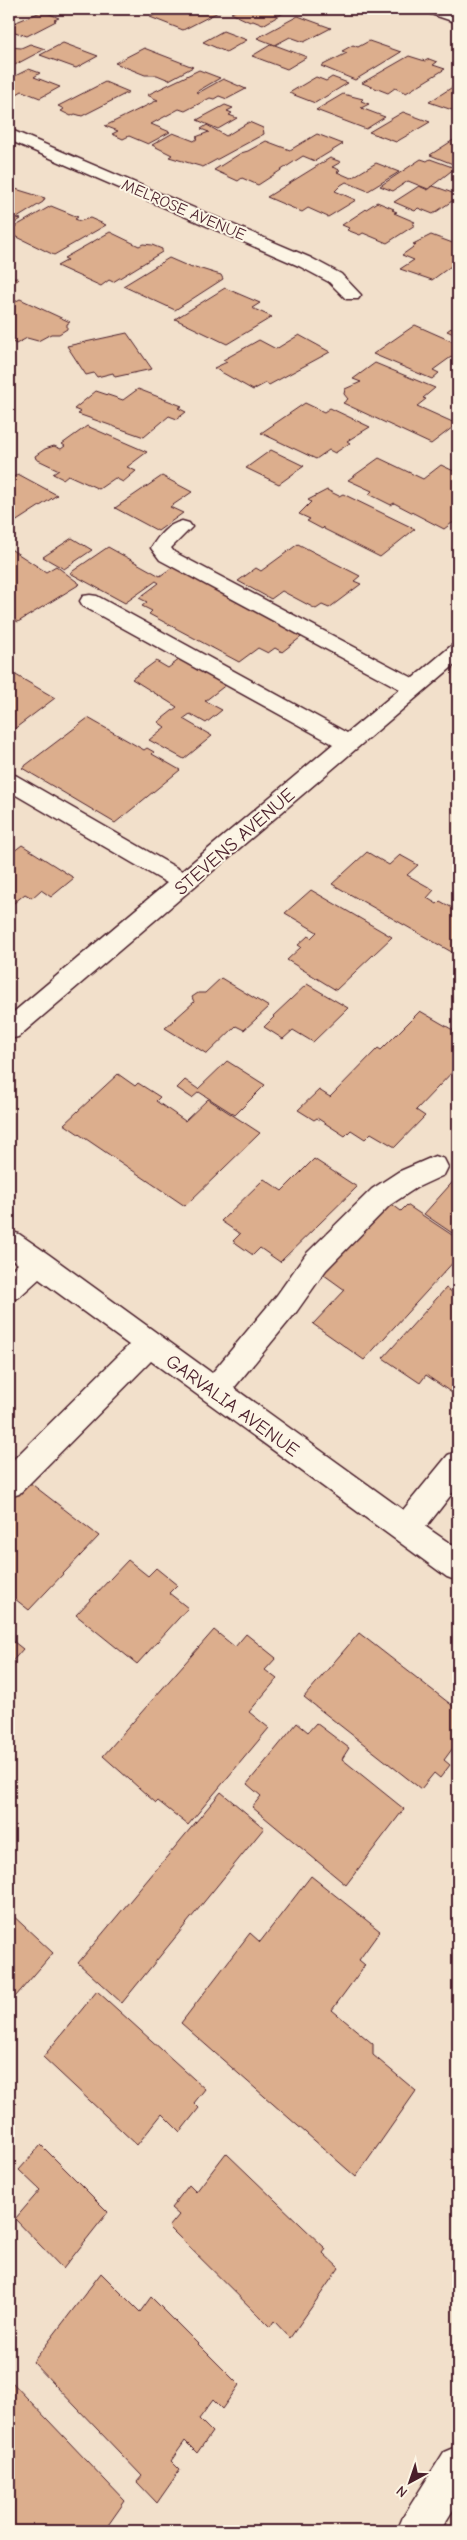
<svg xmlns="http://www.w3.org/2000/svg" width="467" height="2540" font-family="'Comic Neue',sans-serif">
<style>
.building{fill:#dcae8d;stroke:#4a1f2b}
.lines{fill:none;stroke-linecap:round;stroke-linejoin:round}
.minor-casing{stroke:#4a1f2b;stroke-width:3}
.minor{fill:#fcf5e5;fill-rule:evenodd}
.labels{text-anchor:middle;stroke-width:4;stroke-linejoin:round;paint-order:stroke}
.far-street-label{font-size:16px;fill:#4a1f2b;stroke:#fcf5e5}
.street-label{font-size:19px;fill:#4a1f2b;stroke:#fcf5e5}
</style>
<rect width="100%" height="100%" fill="#f2e0cb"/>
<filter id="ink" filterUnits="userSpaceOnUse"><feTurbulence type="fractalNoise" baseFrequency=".02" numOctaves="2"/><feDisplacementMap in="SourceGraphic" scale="10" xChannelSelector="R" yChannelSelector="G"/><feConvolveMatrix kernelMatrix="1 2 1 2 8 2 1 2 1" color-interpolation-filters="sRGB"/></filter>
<g filter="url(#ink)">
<g class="building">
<polygon points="167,9 224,9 183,30 150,17"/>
<polygon points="239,9 280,9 287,11 263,25 253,21 250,22 231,13"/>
<polygon points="43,11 59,18 54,20 56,21 27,36 9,30 9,25"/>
<polygon points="298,16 331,28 304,42 290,37 275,45 257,38"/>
<polygon points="223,31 247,40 226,52 203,42"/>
<polygon points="369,41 401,52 355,80 321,66 347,53 342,51 353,45 358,47"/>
<polygon points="63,43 98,56 76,68 40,55"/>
<polygon points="30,44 45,49 9,68 9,47 21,48"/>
<polygon points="272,44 307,57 287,69 252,56"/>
<polygon points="144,48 193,67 169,80 157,75 145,75 115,63"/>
<polygon points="409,56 425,61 429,59 437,62 433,65 445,69 406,93 395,88 388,93 362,83"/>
<polygon points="29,69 40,73 34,77 60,87 40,98 22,91 17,94 9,90 9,79"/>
<polygon points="199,70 220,78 196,92 198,93 223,79 246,89 227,99 219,96 214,99 210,98 185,111 179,109 151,124 170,132 148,144 129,136 123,139 112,134 118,131 105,126 158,100 147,95"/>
<polygon points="316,77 326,81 332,77 348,83 315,103 289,93"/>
<polygon points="105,82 129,92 82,116 75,114 71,116 61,111 64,109 58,106"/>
<polygon points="458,84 458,112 429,102 451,88"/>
<polygon points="343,94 363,99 361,101 369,104 361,108 385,117 366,129 316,110"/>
<polygon points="225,105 233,108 227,111 232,113 229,115 237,118 218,129 197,120"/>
<polygon points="403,112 430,122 396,142 369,132"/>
<polygon points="249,122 263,128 264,134 203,167 169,157 172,155 152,145 173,133 194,141 198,138 196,137 209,132 201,129 207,125 226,136"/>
<polygon points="317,134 343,144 315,161 303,156 258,185 242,178 238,181 214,170 241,153 248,151 266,141 290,150"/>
<polygon points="458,137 458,166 430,155"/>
<polygon points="330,158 341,162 332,167 340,170 337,172 351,178 376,163 399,172 368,191 346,182 341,185 335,191 356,200 328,217 308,208 302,212 267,197"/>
<polygon points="421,159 427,161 430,159 455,168 428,189 408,181 393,191 380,186"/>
<polygon points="419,186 428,190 433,186 439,188 458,195 458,197 433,214 418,208 415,211 394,202"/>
<polygon points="9,187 45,198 43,202 17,218 21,219 9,227"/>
<polygon points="377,202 394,209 392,210 397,212 394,213 415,222 412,224 415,225 387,243 363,233 360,235 347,230 349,228 342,225"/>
<polygon points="51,206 78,217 75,219 80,221 90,218 106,225 54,255 9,233 9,230"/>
<polygon points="110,232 139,246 143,244 152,245 162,249 162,252 113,282 109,280 101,286 57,266 68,260 64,258"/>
<polygon points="431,235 458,245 458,261 432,280 400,269 414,260 402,255 416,245 413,244"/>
<polygon points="169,258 192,268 195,267 214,273 221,275 223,279 175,310 123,286"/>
<polygon points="9,275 19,279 9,287"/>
<polygon points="225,288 260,303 252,308 272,317 227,344 175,319"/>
<polygon points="20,299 70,322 67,324 67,329 59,334 51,334 38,341 27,338 16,344 9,340 9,305"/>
<polygon points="458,323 458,336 447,331"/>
<polygon points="415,325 458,344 458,352 433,370 439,373 432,379 373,354"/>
<polygon points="127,333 152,369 115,377 113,373 97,377 94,373 86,375 67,346"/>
<polygon points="299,335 330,352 269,385 266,383 253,390 214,368 227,362 223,360 259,340 276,349"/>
<polygon points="375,363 435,388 423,398 426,399 417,406 457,424 431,444 343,403 348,399 344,394 345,389 361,382 353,379"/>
<polygon points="138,389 182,406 178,408 186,412 177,419 169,416 144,437 78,414 81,412 74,409 96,391 123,400"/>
<polygon points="305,403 324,412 330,408 370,427 347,441 350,443 335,453 329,450 316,459 261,433"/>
<polygon points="87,426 147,452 127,467 136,471 123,482 115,478 99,489 68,475 63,479 53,474 59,470 36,459 35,456 45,449 54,446 61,449 65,446 62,444"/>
<polygon points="271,450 304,466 279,484 246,468"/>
<polygon points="379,458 423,479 441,465 458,473 458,523 452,523 444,529 394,503 391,505 369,494 372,491 348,480"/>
<polygon points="18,474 57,495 9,526 9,480"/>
<polygon points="162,476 192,492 170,507 183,513 158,531 115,508"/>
<polygon points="327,490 339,496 343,494 415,529 380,557 324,529 324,527 322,529 307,521 310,519 299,514 311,502 308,500"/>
<polygon points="72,538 92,550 64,569 43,557"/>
<polygon points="298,544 360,576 354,581 361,584 329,608 322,605 316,609 282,591 271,599 238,581 256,568 261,571"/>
<polygon points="108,547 160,576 174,566 305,634 282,652 275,648 268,653 258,648 239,662 149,614 152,611 142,606 147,602 139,598 159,583 156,581 125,603 70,573"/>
<polygon points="9,548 46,572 56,566 80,584 18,622 11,618 9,619"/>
<polygon points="180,659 227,684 205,701 222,710 206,723 190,714 183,719 212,736 184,759 149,740 165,727 158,722 177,707 132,679 156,661 168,668"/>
<polygon points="9,671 55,698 9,733"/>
<polygon points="88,718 144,750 147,748 154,752 152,754 180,770 115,823 22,768"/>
<polygon points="22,845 74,878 51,897 41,890 32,898 25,894 9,907 9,855"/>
<polygon points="367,852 389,865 400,855 418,865 407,875 434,890 427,898 437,904 440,901 458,911 457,955 332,884"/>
<polygon points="311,890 392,937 336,990 287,960 301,947 298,945 308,936 311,938 317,932 285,913"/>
<polygon points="221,978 269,1007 244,1030 236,1026 207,1054 165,1028 194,1002 192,997 198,993 205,993"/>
<polygon points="307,984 348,1008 313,1042 293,1030 283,1039 264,1027 274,1017 273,1016"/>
<polygon points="420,1011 458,1033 458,1066 416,1110 425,1116 395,1147 371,1133 365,1139 351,1130 345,1136 317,1118 314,1120 298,1110 319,1090 330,1097 378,1048 381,1050"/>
<polygon points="227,1061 265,1085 235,1115 199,1092 192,1098 177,1088 185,1080 198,1089"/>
<polygon points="118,1074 135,1086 138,1083 160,1097 156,1101 185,1121 208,1099 260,1133 185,1206 64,1124"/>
<polygon points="314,1159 357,1187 280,1262 260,1248 253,1255 233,1241 240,1234 221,1221 264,1179 282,1191"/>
<polygon points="458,1176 458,1237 424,1214"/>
<polygon points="389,1202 401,1211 407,1205 458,1239 458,1257 364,1360 313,1324 345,1290 320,1272"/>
<polygon points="446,1288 458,1296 458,1386 452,1393 426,1375 420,1383 383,1358"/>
<polygon points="29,1482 99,1536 29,1610 15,1599 9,1606 9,1502"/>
<polygon points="128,1560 148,1576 156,1568 177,1585 169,1593 188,1608 137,1664 76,1615"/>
<polygon points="214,1630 235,1647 246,1634 276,1658 265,1670 277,1679 249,1712 269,1728 188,1825 158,1801 156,1803 103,1756"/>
<polygon points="359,1633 458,1710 458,1741 444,1760 450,1765 440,1778 434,1773 421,1789 304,1697"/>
<polygon points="9,1638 23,1649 9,1665"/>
<polygon points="297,1723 308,1732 316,1723 349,1748 342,1759 404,1809 346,1885 252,1807 261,1796 247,1784"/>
<polygon points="221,1792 264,1828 122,2003 78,1963"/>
<polygon points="311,1876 380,1931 359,1960 365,1965 332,2010 373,2044 373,2055 416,2091 356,2177 181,2023 250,1933 260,1942"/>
<polygon points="9,1912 53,1953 9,2004"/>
<polygon points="97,1991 205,2089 194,2103 199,2108 180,2132 162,2114 137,2145 43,2057"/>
<polygon points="41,2145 108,2212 63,2269 15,2219 40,2190 19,2170"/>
<polygon points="226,2153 326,2249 323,2253 339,2268 290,2338 274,2321 270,2327 169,2227 179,2215 171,2208 189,2185 196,2192"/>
<polygon points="101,2273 140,2312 151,2297 239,2385 222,2409 213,2400 199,2419 212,2432 197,2453 185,2441 171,2461 180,2470 157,2503 137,2482 142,2476 33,2362"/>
<polygon points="9,2379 125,2501 104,2531 9,2531"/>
</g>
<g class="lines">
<defs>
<g id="minor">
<polygon points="423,9 443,9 458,14 458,23 425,12"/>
<polygon points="9,129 311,258 341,274 361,295 358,299 346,299 329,282 299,266 9,140"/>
<path d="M182,521L189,523L192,527L171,548L174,552L413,678L451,646L458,644V662L18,1037L9,1039V1016L167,883L9,791V773L17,776L182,871L333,744L83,606L80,601L83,596L90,595L97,596L347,733L400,689L160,560L151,548C159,535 167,525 182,521Z"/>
<polygon points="435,1156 444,1159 448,1167 444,1175 416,1188 390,1205 326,1270 297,1311 234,1388 403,1510 448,1455 458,1451 458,1486 426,1527 458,1549 458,1581 447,1577 151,1361 19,1494 9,1497 9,1464 129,1345 39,1279 19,1297 9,1301 9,1272 18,1264 9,1257 9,1231 19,1234 48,1254 212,1373 277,1295 306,1254 372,1189 398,1172"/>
<polygon points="458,2446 458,2502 440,2531 397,2531 403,2517 444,2452"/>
</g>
</defs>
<use href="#minor" class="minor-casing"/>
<use href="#minor" class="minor"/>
</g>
</g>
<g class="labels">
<g class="far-street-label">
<text transform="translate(184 209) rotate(23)" y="6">MELROSE AVENUE</text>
</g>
<g class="street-label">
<text transform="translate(234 841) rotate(-41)" y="7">STEVENS AVENUE</text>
<text transform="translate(233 1405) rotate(36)" y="7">GARVALIA AVENUE</text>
</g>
</g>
<rect width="467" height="2540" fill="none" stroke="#fcf5e5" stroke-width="30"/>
<rect x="15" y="15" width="437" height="2510" fill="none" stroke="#4a1f2b" stroke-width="2" filter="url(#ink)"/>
<g transform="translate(410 2482) rotate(220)" stroke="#fcf5e5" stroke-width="4" paint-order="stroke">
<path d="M0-4L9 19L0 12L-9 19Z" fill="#4a1f2b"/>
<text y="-8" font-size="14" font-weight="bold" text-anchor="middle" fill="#4a1f2b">N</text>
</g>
</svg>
